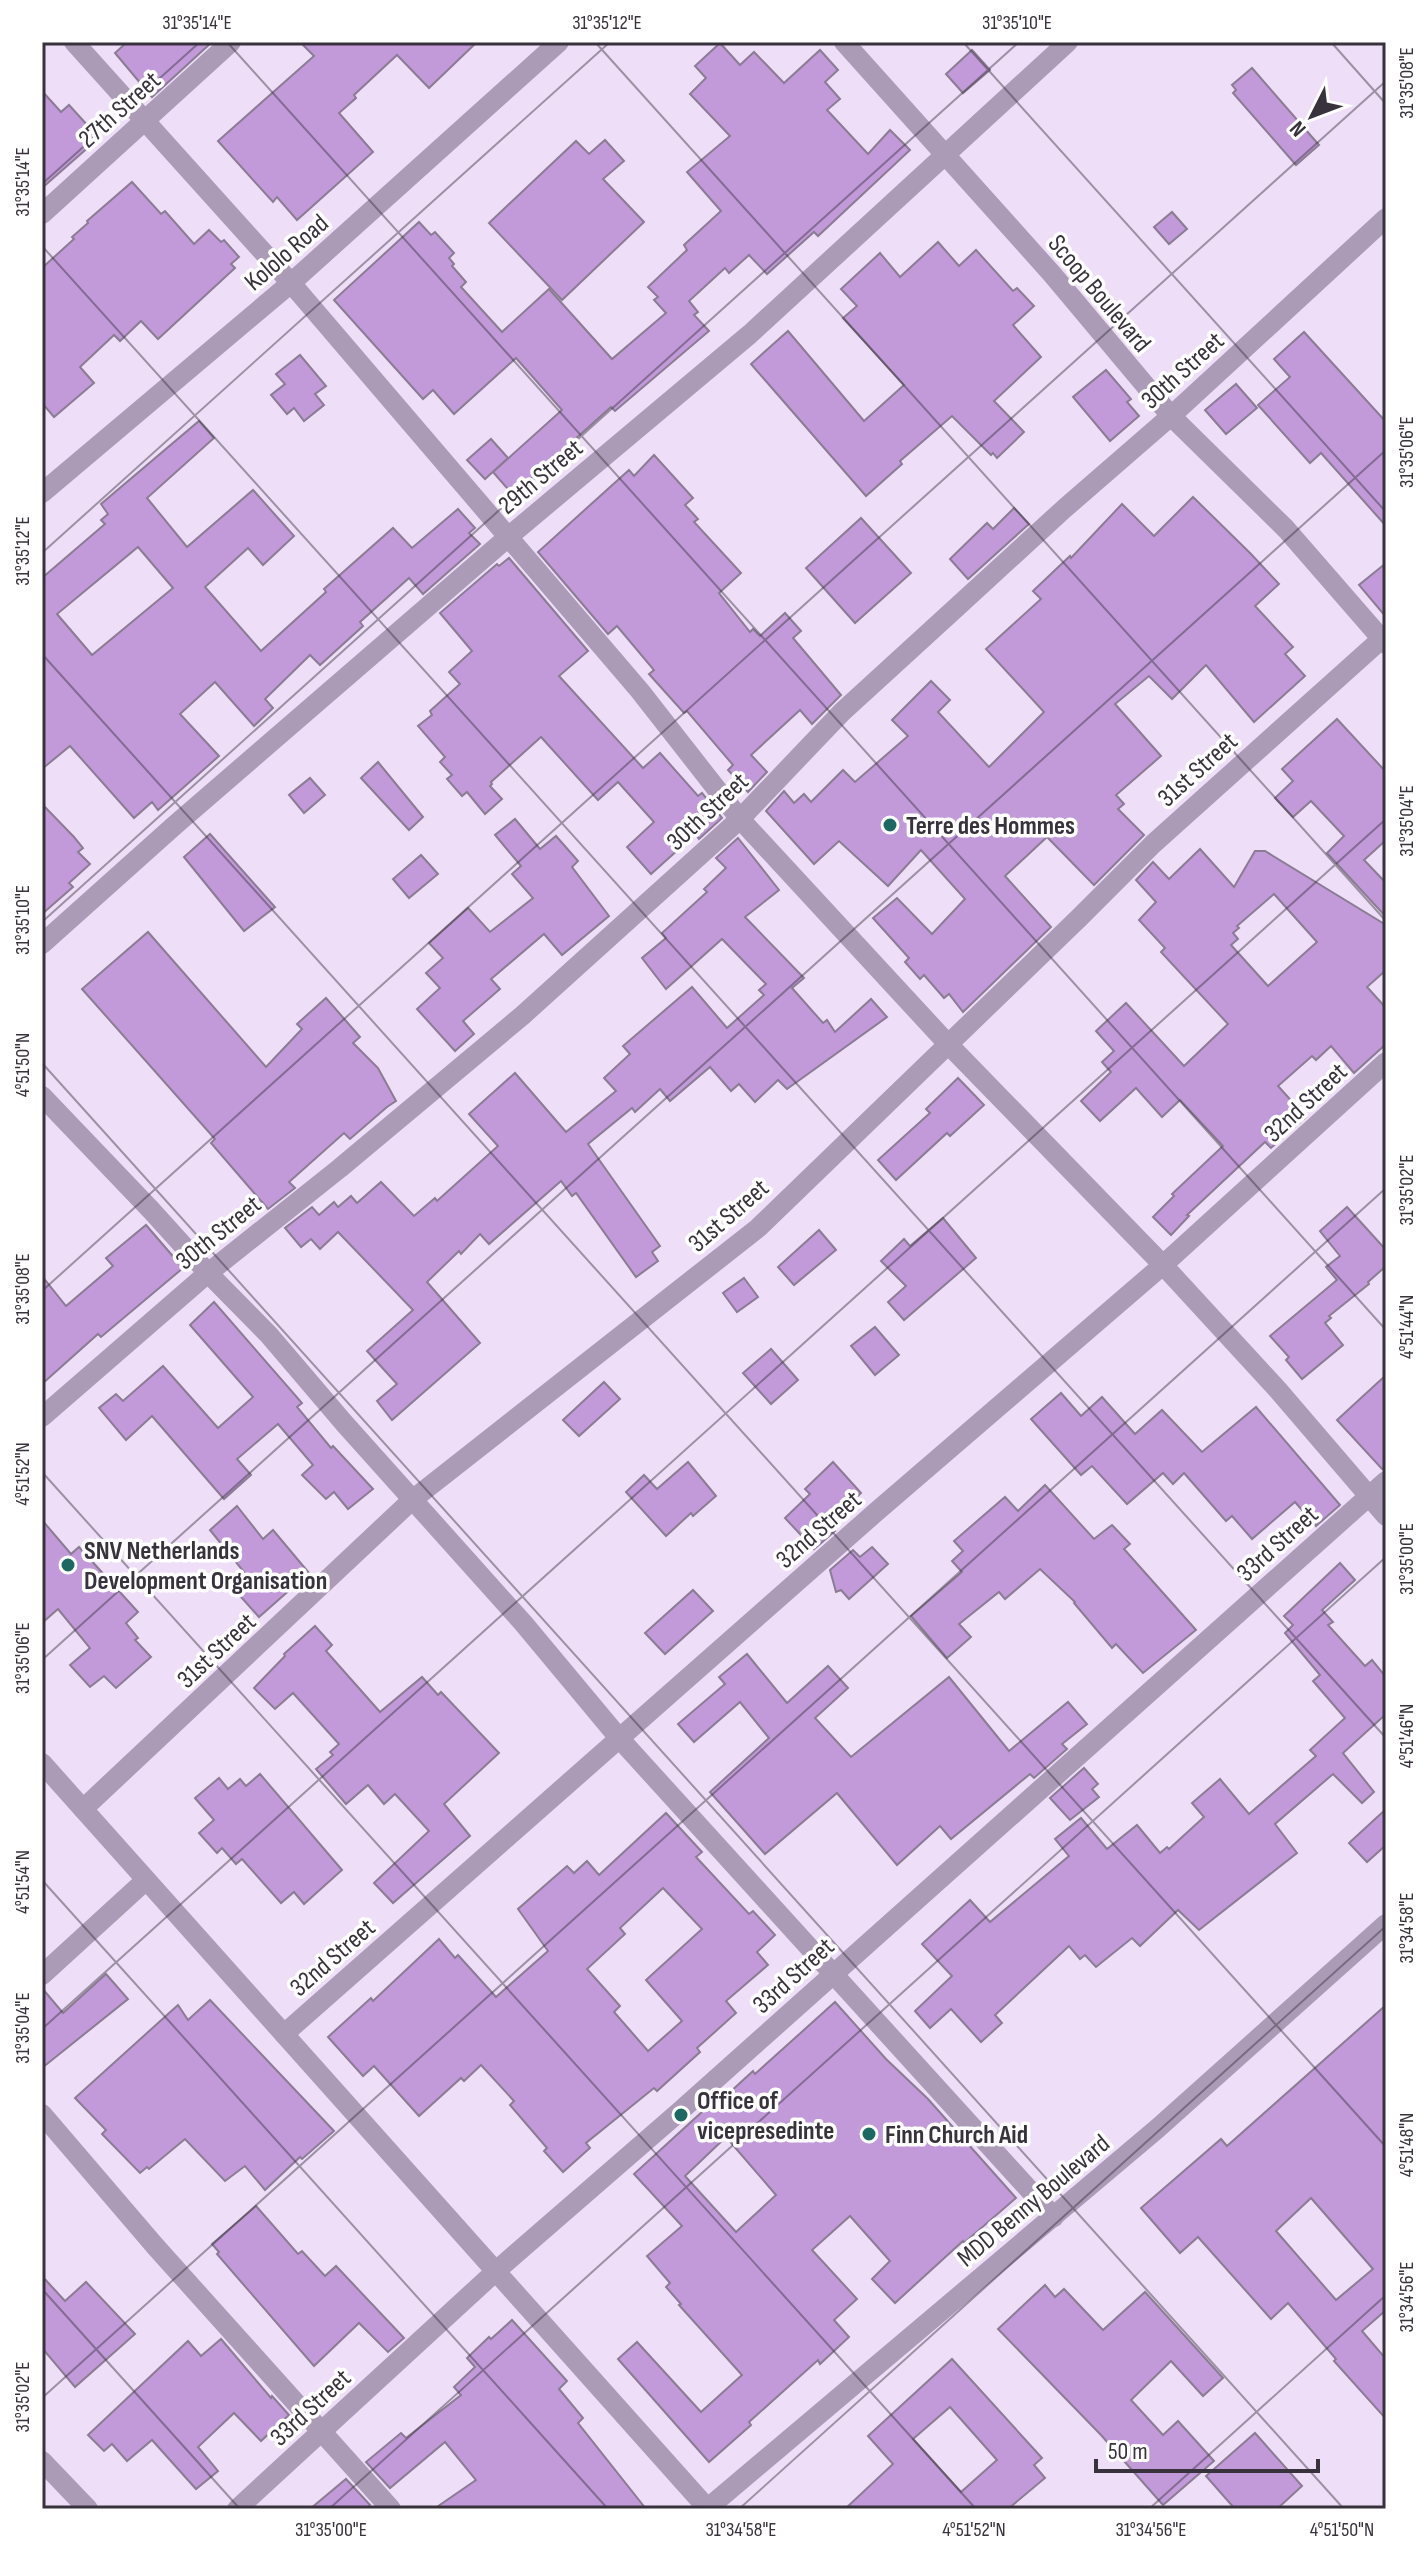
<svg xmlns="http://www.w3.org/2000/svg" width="1428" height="2551" font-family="'Sofia Sans Condensed',sans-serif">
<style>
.building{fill:#c29ada;stroke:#8a7c93;stroke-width:2;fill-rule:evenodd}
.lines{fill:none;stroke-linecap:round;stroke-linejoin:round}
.minor{stroke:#ac9bb7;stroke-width:20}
.ticks{fill:none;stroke:#38323c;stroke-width:2;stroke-opacity:0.45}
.poi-dot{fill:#1d6862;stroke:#fff;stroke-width:3}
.labels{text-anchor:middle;stroke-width:7;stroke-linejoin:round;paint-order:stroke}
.street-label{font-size:26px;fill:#38323c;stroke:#fff}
.poi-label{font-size:26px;font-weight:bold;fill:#38323c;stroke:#fff;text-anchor:start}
.neatline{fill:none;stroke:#38323c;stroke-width:3}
.ticks-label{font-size:20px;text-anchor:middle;fill:#38323c}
</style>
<rect width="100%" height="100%" fill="#eedef8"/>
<g class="building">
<polygon points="127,42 212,42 152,97 115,53"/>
<polygon points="300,42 477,42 429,88 397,55 354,95 356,98 339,113 373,152 297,220 277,197 273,202 218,141 314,56"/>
<polygon points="720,43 740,65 754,52 784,83 820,50 838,70 825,82 840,99 827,110 868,154 890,130 910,150 818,236 814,232 767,274 749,255 729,273 725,268 689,301 698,312 694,315 709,331 615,411 611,407 513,495 493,472 562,410 516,358 454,414 433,390 423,399 334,300 419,222 431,235 435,232 454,253 449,258 454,264 452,266 466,282 461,287 502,332 549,289 612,359 666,313 654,300 658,297 648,287 687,250 684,245 721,211 687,172 730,136 690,94 706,78 695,66"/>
<polygon points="972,50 990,70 963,93 946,74"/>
<polygon points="1252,68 1319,145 1296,165 1233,93 1236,90 1232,85"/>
<polygon points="42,91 61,112 69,105 99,138 42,188"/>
<polygon points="605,140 624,161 603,179 644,222 562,300 489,223 576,141 589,154"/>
<polygon points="132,182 161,214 165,211 194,244 209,230 221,242 224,240 239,257 231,264 235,268 158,339 141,321 120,341 114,335 80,367 94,383 54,417 42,403 42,268 74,239 72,237 88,223 87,221"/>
<polygon points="1172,212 1187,229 1169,244 1154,227"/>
<polygon points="938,242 959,266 976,250 1013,291 1017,288 1034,306 1013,325 1041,357 994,401 1024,432 997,458 993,453 991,455 952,416 900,461 902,464 866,496 751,364 788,331 864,421 904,385 843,318 857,306 841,289 880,253 900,277"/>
<polygon points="1304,332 1386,422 1386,526 1321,453 1310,463 1258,405 1290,377 1274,359"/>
<polygon points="300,355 326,386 315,394 324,405 304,421 294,408 287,414 271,395 285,384 276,374"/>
<polygon points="1106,370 1131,399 1127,402 1139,416 1110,441 1073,397"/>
<polygon points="1236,384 1257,408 1226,434 1205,410"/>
<path d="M199,421L214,438L147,498L187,547L253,490L294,536L263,565L248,548L205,587L261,651L326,592L324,589L393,528L412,548L458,509L475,528L469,533L480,544L423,594L409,578L360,622L363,626L320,665L310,655L265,699L273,708L254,726L215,682L180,714L219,756L158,810L152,802L134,818L70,746L42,769V578L105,524L101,520L108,514L101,504ZM138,547L173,588L92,655L57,614Z"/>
<polygon points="491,439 508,458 485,479 467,460"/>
<polygon points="654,455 693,498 685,505 698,519 694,522 741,573 719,593 750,632 753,629 760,636 785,613 801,631 793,638 841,695 812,724 800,710 751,755 767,772 748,792 728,770 733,765 687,711 684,713 649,674 654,670 617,626 608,634 538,552 629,470 634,476"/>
<polygon points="1193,497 1251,554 1279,584 1255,606 1293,647 1285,654 1305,676 1254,722 1206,665 1172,699 1149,676 1115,704 1161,756 1116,795 1124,804 1118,809 1144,835 1094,885 1047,837 1005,876 1051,927 963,1012 949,994 944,998 924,975 920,979 905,962 909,958 873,918 897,898 932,934 965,899 921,850 888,886 839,841 814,864 766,811 784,791 794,803 804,794 811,802 843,770 855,782 908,736 892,720 931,681 950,700 938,712 989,767 1044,712 986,649 1041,599 1033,591 1070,556 1071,558 1122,504 1154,536"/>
<polygon points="1014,508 1029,524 968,579 950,559 987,523 993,529"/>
<polygon points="861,518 911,573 855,623 806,568"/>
<polygon points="509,558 588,651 559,676 643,768 660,753 698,796 702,793 722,818 699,839 696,835 690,839 651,874 627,847 654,822 618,782 598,800 541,737 491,782 492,784 490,786 502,799 485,814 467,792 462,796 447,779 452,775 440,762 445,757 418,726 432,715 430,711 460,684 449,672 472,651 440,613 497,564 499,566"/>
<polygon points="1386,563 1386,617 1359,585"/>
<polygon points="1337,719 1386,772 1386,840 1364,860 1386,883 1386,917 1327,853 1344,836 1311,801 1293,817 1275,798 1293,781 1282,769"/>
<polygon points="378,762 423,817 409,830 361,778"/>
<polygon points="310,778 325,795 304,813 289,795"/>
<polygon points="42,804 74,837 83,848 78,852 90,864 69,883 73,887 42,914"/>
<polygon points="515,819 540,849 556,836 578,861 572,867 609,916 562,955 544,934 491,979 500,989 463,1021 474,1034 455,1051 417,1009 440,988 426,973 443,958 429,943 468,908 490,932 533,898 512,874 521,866 495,835"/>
<polygon points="210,834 275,907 244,931 184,857"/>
<polygon points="738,838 779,890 745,917 804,978 792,988 823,1023 827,1020 835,1032 871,999 887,1017 787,1089 778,1080 755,1102 739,1084 731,1091 710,1067 670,1101 660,1089 635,1112 632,1108 588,1144 660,1246 652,1252 658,1261 636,1277 576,1193 572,1196 561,1181 489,1244 480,1234 461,1254 459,1251 427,1282 480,1343 392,1420 377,1401 397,1384 367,1351 413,1310 338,1232 320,1249 311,1239 301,1247 285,1228 312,1207 319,1215 334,1202 338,1207 351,1196 357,1203 381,1182 414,1216 435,1198 437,1201 498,1146 469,1114 515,1073 566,1132 616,1091 604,1078 630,1054 623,1046 692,987 727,1028 764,995 759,990 766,984 722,939 666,989 642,958 666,938 662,933 707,892 704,889 726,868 716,858"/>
<path d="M1200,849L1234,887L1255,851H1265L1386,925V970L1367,987L1386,1008V1044L1354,1073L1331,1046L1316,1060L1312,1056L1278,1086L1306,1117L1271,1148L1265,1142L1187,1215L1189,1216L1171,1235L1153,1217L1174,1196L1172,1194L1223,1146L1180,1100L1162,1117L1136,1088L1100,1121L1081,1101L1111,1072L1102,1062L1114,1051L1096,1031L1126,1003L1184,1066L1228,1024L1161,952L1165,948L1139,920L1156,902L1136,880L1153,862L1169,879ZM1274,894L1317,942L1268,986L1231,945L1238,939L1233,933L1239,928L1237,926Z"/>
<polygon points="421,855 438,874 409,898 393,879"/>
<polygon points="148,932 266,1067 302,1029 297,1024 326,998 360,1037 353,1043 378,1068 396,1101 387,1107 350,1139 344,1133 289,1182 295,1188 268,1209 211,1143 215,1139 82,989"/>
<polygon points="958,1078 984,1105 950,1136 947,1133 896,1180 878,1160 930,1113 926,1109"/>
<polygon points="1347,1207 1386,1250 1386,1266 1368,1282 1369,1284 1329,1316 1331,1318 1325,1323 1343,1345 1302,1379 1286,1360 1289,1357 1270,1336 1337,1280 1326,1267 1340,1256 1320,1231"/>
<polygon points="943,1218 976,1258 904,1320 888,1302 906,1286 881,1261 904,1239 910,1246"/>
<polygon points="146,1225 183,1268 101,1337 98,1334 42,1384 42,1276 66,1306 113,1266 106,1258"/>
<polygon points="819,1230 836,1250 794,1285 778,1267"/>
<polygon points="744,1278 758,1297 737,1312 723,1293"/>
<polygon points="214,1302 302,1403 297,1407 331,1448 333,1446 373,1489 348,1509 334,1492 326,1499 302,1475 313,1465 278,1424 237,1459 251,1475 224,1499 152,1416 126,1440 99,1408 116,1394 123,1401 163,1366 218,1428 253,1397 190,1325"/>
<polygon points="875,1327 899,1355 875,1375 851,1346"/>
<polygon points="771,1349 798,1380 771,1404 743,1373"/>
<polygon points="1386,1375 1386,1468 1382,1469 1337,1420"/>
<polygon points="604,1382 620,1399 579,1436 563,1420"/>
<polygon points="1061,1393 1081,1416 1102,1397 1135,1434 1162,1410 1202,1452 1256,1407 1340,1505 1316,1526 1295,1502 1252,1539 1232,1516 1226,1521 1184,1473 1173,1484 1163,1473 1127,1504 1092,1466 1081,1475 1031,1419"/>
<polygon points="688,1462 716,1496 693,1516 691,1513 666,1536 626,1492 644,1475 657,1489"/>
<polygon points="833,1462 861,1493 828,1524 835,1531 814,1549 785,1518 810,1494 805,1489"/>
<polygon points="1045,1485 1094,1539 1112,1525 1130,1544 1124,1549 1196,1630 1143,1673 1116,1644 1112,1648 1074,1603 1075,1602 1040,1569 1005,1599 999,1592 959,1624 971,1637 947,1658 911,1616 962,1572 952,1561 963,1551 954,1541 1005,1497 1018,1511"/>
<polygon points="237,1506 263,1539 273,1530 309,1573 259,1617 233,1588 243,1579 240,1576 244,1572 210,1530"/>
<polygon points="42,1520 71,1554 79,1547 138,1612 126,1623 138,1638 135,1640 151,1657 116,1688 104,1676 90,1687 70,1665 90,1648 58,1609 42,1623"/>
<polygon points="872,1547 888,1564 849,1599 841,1590 836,1592 830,1570 853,1550 860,1557"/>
<polygon points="1340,1563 1355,1580 1322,1610 1333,1622 1328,1625 1365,1666 1372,1660 1386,1677 1386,1714 1343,1753 1374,1792 1362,1803 1333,1774 1275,1824 1297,1853 1199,1930 1178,1910 1140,1946 1132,1938 1096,1967 1085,1955 1080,1959 1069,1946 995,2015 1002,2023 981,2042 951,2009 930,2028 915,2011 952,1976 922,1944 970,1900 990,1922 1069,1856 1055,1839 1081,1818 1107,1849 1137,1825 1160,1853 1167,1847 1169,1849 1204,1817 1192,1803 1220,1779 1249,1814 1316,1756 1310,1750 1345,1718 1313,1681 1320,1675 1285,1633 1293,1625 1284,1616"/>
<polygon points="693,1590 713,1611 665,1654 645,1633"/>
<polygon points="315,1626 332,1645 326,1651 380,1712 422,1677 438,1695 441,1692 499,1753 444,1804 470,1836 393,1903 374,1883 429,1831 395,1794 384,1804 368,1785 346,1804 316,1769 333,1755 330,1752 339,1744 293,1693 275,1709 254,1688 285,1656 284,1654"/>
<polygon points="747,1654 787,1703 828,1666 848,1688 815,1718 851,1757 949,1677 1009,1751 1068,1702 1087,1724 1062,1744 1067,1749 1034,1778 1030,1774 951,1839 940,1826 897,1865 837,1793 765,1854 710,1792 769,1738 740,1702 694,1742 678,1724 725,1684 719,1677"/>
<polygon points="1084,1768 1098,1784 1092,1789 1099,1797 1070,1820 1050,1798"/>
<polygon points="260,1774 342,1870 304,1904 294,1892 281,1903 242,1859 236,1864 222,1848 217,1853 199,1833 214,1820 195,1798 219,1778 228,1789 240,1779 246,1786"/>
<polygon points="1386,1809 1386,1845 1367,1862 1349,1843"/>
<path d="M666,1813L702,1852L696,1857L749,1914L753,1911L775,1935L757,1952L768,1965L726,2001L736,2013L697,2048L700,2052L657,2091L654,2088L586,2143L590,2148L563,2172L544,2151L547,2148L510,2105L514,2101L481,2065L464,2081L461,2078L419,2116L374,2066L363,2076L328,2037L371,1998L373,2001L439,1939L455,1958L458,1955L496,1997L548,1951L518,1909L567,1866L574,1873L587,1861L599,1875ZM663,1888L702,1929L646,1980L682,2021L648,2051L614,2012L620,2006L587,1969L625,1934L620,1928Z"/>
<polygon points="106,1974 128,1999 42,2068 42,1988 63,2013"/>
<polygon points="210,2000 334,2131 302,2159 300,2157 265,2190 245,2166 225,2181 185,2139 149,2169 147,2167 140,2173 102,2134 106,2130 75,2098 178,2005 188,2020"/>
<path d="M835,2002L886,2059L928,2099L1016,2198L964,2243L963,2241L895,2303L872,2279L890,2261L850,2216L812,2250L857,2299L834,2320L849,2337L820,2364L818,2360L749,2422L751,2425L709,2462L618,2359L637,2342L701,2412L742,2375L679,2305L681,2304L666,2287L670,2283L647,2256L682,2226L634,2174L726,2090L729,2093L753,2071L755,2074ZM726,2137L776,2195L736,2232L685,2176Z"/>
<path d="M1386,2005V2310L1362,2331L1386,2359V2419L1334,2361L1336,2359L1288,2303L1271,2319L1198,2237L1180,2253L1141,2208L1221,2139L1227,2146ZM1311,2198L1373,2269L1336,2300L1276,2231Z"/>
<polygon points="256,2206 298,2254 302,2251 325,2276 336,2266 404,2338 388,2352 359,2323 314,2366 217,2254 219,2252 212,2244"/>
<polygon points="42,2276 65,2301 86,2282 135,2334 75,2387 42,2348"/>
<polygon points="1045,2285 1055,2297 1064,2289 1103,2330 1145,2292 1223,2378 1203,2396 1171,2361 1131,2400 1163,2435 1178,2421 1214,2461 1163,2505 1101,2435 998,2329"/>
<polygon points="512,2320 567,2381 559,2389 583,2418 578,2423 646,2509 434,2509 476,2480 445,2442 390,2488 366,2462 401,2433 406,2438 461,2395 454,2387 475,2367 467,2358 489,2337 491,2339"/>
<polygon points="221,2339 271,2398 272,2396 289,2415 261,2441 234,2413 198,2447 218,2471 196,2489 152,2440 127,2461 112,2444 104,2451 88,2435 188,2341 201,2356"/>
<path d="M952,2359L1042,2458L1034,2465L1045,2478L1008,2509H845L893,2464L868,2436ZM950,2407L997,2460L961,2492L913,2439Z"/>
<polygon points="1255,2433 1302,2486 1277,2509 1235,2509 1206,2476"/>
<polygon points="346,2479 370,2505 365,2509 310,2509"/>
</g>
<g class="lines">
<g class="minor">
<polyline points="74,42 291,283 640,691 740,819 947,1043 1163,1265 1278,1390 1386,1516"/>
<polyline points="844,42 1052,274 1171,416 1286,529 1386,644"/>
<polyline points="42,214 231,42"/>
<polyline points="42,493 291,283 559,42"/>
<polyline points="42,944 175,825 507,538 750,334 1068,42"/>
<polyline points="42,1096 151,1210 208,1273 269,1335 344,1423 524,1624 619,1738 1054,2217"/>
<polyline points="42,1417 208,1273 340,1168 523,1015 740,819 842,712 958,606 1065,508 1171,416 1386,218"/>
<polyline points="42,1763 708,2509"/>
<polyline points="83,1809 412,1500 758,1228 1080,917 1153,844 1386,635"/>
<polyline points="42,1975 146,1880"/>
<polyline points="284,2034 876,1512 1163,1265 1386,1062"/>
<polyline points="42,2114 155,2246 391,2509"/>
<polyline points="42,2461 88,2509"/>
<polyline points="708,2508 1158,2128 1386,1924"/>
<polyline points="237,2509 496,2271 679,2112 1386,1481"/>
</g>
</g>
<path class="ticks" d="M227,42L1386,1330M595,42L1386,921M963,42L1386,512M1331,42L1386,104M42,184L200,42M42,246L1386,1738M42,553L610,42M42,654L1386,2147M42,922L1019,42M42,1063L1344,2509M42,1291L1386,81M42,1472L976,2509M42,1660L1386,450M42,1880L608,2509M42,2029L1386,819M42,2289L240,2509M42,2398L1386,1188M329,2509L1386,1557M739,2509L1386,1926M1149,2509L1386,2295"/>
<g class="poi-dot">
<circle cx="890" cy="825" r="8"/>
<circle cx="68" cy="1565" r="8"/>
<circle cx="681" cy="2115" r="8"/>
<circle cx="869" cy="2134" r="8"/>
</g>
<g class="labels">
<g class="street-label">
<text transform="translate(119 109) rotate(-42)" y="9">27th Street</text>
<text transform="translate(286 252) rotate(-41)" y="9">Kololo Road</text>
<text transform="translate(1100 293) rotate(50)" y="9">Scoop Boulevard</text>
<text transform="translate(1182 370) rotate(-42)" y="9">30th Street</text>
<text transform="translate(540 476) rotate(-40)" y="9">29th Street</text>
<text transform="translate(1197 769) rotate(-42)" y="9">31st Street</text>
<text transform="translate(707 811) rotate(-43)" y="9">30th Street</text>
<text transform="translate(1305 1102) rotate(-43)" y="9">32nd Street</text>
<text transform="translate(728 1215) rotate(-41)" y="9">31st Street</text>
<text transform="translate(218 1232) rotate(-39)" y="9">30th Street</text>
<text transform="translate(818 1529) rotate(-41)" y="9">32nd Street</text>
<text transform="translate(1277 1543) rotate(-42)" y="9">33rd Street</text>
<text transform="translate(216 1650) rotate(-43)" y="9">31st Street</text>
<text transform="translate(332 1957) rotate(-41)" y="9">32nd Street</text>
<text transform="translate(793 1975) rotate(-42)" y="9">33rd Street</text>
<text transform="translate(1033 2200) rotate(-40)" y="9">MDD Benny Boulevard</text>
<text transform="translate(310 2407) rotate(-43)" y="9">33rd Street</text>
</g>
<g class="poi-label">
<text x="906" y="834">Terre des Hommes</text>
<text x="84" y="1559">SNV Netherlands<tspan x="84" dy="30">Development Organisation</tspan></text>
<text x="697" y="2109">Office of<tspan x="697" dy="30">vicepresedinte</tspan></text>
<text x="885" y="2143">Finn Church Aid</text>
</g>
</g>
<rect width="1428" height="2551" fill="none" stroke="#ffffff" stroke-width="88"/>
<g transform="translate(1312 116) rotate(228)" stroke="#ffffff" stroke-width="6" paint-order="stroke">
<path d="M0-6L14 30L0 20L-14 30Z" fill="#38323c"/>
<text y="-12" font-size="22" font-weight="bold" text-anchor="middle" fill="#38323c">N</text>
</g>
<path d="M1096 2459v12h222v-12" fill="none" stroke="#38323c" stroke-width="4"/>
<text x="1108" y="2459" font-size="24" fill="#38323c" stroke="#ffffff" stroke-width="6" paint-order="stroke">50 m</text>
<rect x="44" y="44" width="1340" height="2463" class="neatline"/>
<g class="ticks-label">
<text x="197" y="29">31°35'14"E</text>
<text x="607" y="29">31°35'12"E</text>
<text x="1017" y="29">31°35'10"E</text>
<text transform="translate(1406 83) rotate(-90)" y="7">31°35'08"E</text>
<text transform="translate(22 182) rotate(-90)" y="7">31°35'14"E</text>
<text transform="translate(1406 452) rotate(-90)" y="7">31°35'06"E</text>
<text transform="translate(22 551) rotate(-90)" y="7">31°35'12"E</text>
<text transform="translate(1406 821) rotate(-90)" y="7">31°35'04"E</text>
<text transform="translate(22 920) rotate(-90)" y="7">31°35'10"E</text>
<text transform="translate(22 1065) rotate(-90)" y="7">4°51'50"N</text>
<text transform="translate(1406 1190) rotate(-90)" y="7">31°35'02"E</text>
<text transform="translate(22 1289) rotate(-90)" y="7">31°35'08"E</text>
<text transform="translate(1406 1327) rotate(-90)" y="7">4°51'44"N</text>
<text transform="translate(22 1474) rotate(-90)" y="7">4°51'52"N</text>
<text transform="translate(1406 1559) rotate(-90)" y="7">31°35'00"E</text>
<text transform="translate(22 1658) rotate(-90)" y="7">31°35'06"E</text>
<text transform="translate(1406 1736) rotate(-90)" y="7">4°51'46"N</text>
<text transform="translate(22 1882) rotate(-90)" y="7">4°51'54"N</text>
<text transform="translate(1406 1928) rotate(-90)" y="7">31°34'58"E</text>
<text transform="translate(22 2028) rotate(-90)" y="7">31°35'04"E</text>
<text transform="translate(1406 2145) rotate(-90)" y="7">4°51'48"N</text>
<text transform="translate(1406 2297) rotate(-90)" y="7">31°34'56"E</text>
<text transform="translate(22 2397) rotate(-90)" y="7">31°35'02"E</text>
<text x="331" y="2536">31°35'00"E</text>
<text x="741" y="2536">31°34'58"E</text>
<text x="974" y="2536">4°51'52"N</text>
<text x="1151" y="2536">31°34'56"E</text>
<text x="1342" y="2536">4°51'50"N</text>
</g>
</svg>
